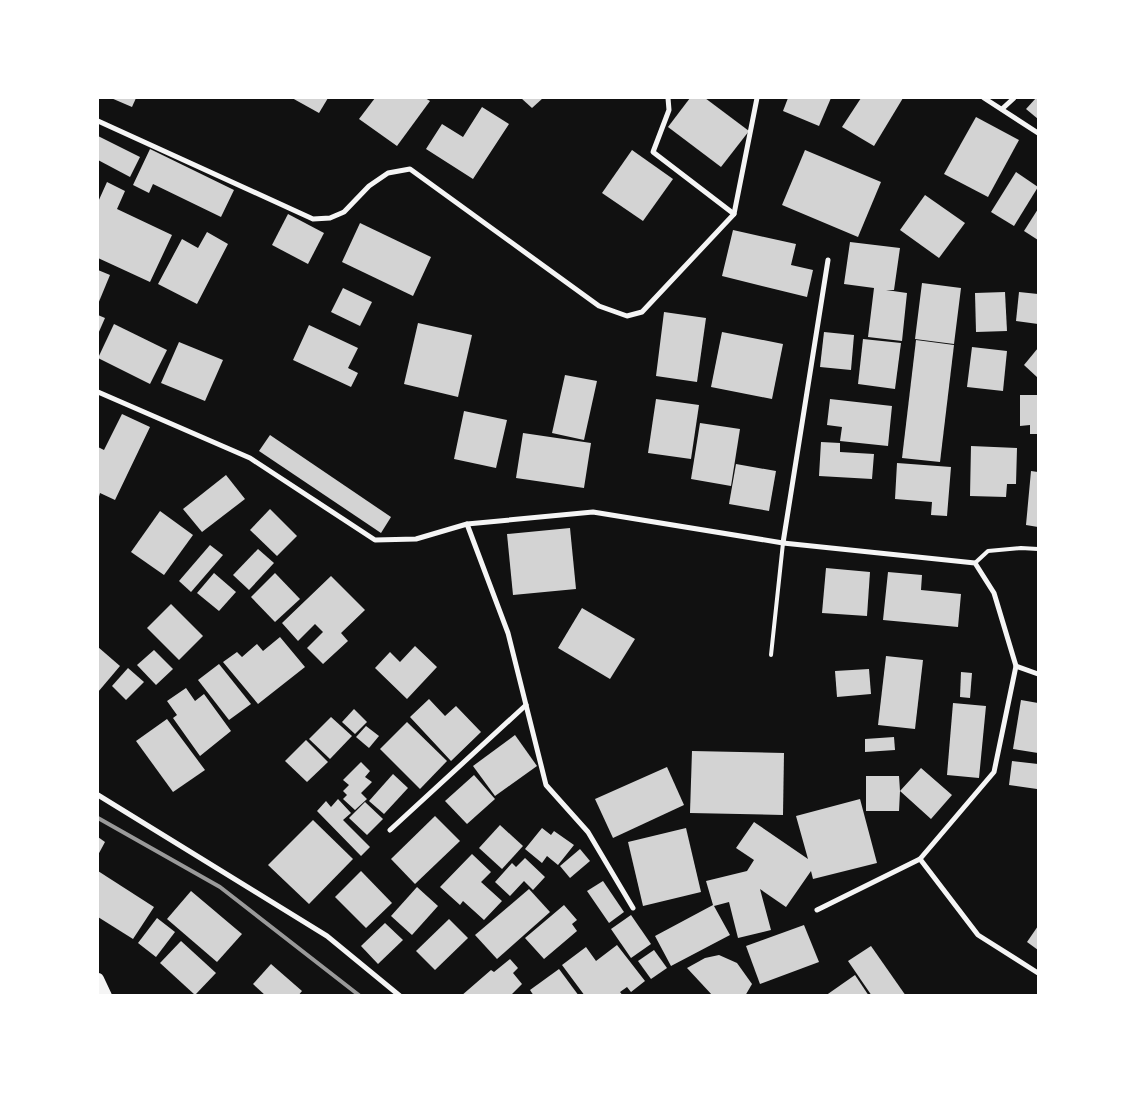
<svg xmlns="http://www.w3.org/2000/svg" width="1136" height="1093" font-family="Raleway,sans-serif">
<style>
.building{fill:#d3d3d3}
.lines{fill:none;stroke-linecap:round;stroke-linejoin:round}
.service{stroke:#f5f5f5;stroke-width:4}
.minor{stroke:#f5f5f5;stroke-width:5}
.primary{stroke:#f5f5f5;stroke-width:12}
.rail{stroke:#9a9a9a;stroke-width:4}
</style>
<rect width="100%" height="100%" fill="#111"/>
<g class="building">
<polygon points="111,98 136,98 132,107"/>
<polygon points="292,98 328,98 319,113"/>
<polygon points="375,98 425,98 430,101 397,146 359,119"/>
<polygon points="521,98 543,98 532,108"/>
<polygon points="690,98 705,98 749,131 721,167 668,127"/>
<polygon points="788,98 831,98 819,126 783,111"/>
<polygon points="861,98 903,98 874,146 842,127"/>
<polygon points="1036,98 1038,98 1038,119 1026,109"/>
<polygon points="482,107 509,124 473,179 426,149 442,124 463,137"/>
<polygon points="976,117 1019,140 988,197 944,174"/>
<polygon points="98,136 140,157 130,177 98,160"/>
<polygon points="150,149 234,190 221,217 153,184 149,193 133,185"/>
<polygon points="632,150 673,179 643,221 602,193"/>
<polygon points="805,150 881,182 858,237 782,205"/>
<polygon points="1016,172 1038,187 1014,226 991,212"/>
<polygon points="107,182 125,191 117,209 172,235 150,282 98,258 98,202"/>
<polygon points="925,195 965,223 939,258 900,230"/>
<polygon points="1038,209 1038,240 1024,231"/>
<polygon points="288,214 324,233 308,264 272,245"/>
<polygon points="360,223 431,257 413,296 342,262"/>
<polygon points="733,230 796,244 791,265 813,270 807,297 722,276"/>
<polygon points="207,232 228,244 197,304 158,284 182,239 198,248"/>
<polygon points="850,242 900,248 894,290 886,290 907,293 902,341 868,337 874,288 844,284"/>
<polygon points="98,270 110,275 98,304"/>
<polygon points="922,283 961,288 954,344 915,339"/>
<polygon points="343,288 372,302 360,326 331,312"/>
<polygon points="1005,292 1007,331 976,332 975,293"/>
<polygon points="1019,292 1038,294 1038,324 1016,321"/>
<polygon points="664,312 706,318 697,382 656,376"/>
<polygon points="98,315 105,318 98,334"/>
<polygon points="418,323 472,335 458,397 404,384"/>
<polygon points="114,324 167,350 150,384 98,358"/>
<polygon points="309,325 358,348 348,368 358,373 351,387 293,360"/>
<polygon points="722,332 783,344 772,399 711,387"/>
<polygon points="824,332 854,335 851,370 820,367"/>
<polygon points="863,339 901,343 895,389 858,384"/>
<polygon points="916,340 954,345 940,462 902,458"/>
<polygon points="179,342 223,360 205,401 161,383"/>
<polygon points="972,347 1007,351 1003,391 967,387"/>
<polygon points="1038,348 1038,378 1024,365"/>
<polygon points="565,375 597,381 584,440 552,433"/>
<polygon points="1020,395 1038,395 1038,434 1030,434 1030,425 1020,426"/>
<polygon points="656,399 699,405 691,459 648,453"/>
<polygon points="830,399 892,406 888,446 840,441 842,427 827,425"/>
<polygon points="464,411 507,420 496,468 454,459"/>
<polygon points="122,414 150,427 115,500 100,493 98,500 98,447 104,450"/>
<polygon points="700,423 740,429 731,486 691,479"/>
<polygon points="523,433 591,443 584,488 516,478"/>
<polygon points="270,435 391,517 381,533 259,451"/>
<polygon points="821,442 840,443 840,452 874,454 872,479 819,476"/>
<polygon points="971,446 1017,448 1016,484 1007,484 1006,497 970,496"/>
<polygon points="897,463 951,467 947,516 931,515 932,502 895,499"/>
<polygon points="736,464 776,471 769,511 729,504"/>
<polygon points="1031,471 1038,472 1038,527 1026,525"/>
<polygon points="226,475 245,499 202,532 183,509"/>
<polygon points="270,509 297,536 277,556 250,530"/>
<polygon points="160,511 193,535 164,575 131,552"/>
<polygon points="570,528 576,589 513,595 507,534"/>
<polygon points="210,545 223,555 191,592 179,581"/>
<polygon points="258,549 274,563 249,590 233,575"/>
<polygon points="826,568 870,572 867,616 822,613"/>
<polygon points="888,572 922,575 921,590 961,594 958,627 883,620"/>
<polygon points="214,573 236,592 219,611 197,593"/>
<polygon points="275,573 300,599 275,622 251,597"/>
<polygon points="331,576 365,610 341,633 348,641 323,664 307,648 323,632 315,624 298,641 282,623"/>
<polygon points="171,604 203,636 179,660 147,628"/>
<polygon points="582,608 635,639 610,679 558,648"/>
<polygon points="280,637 305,667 258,704 223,662 237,652 242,657 257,644 263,651"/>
<polygon points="415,646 437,667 407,699 375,668 390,652 400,662"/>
<polygon points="98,647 120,666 98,692"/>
<polygon points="154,650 173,669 156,685 137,665"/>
<polygon points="886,656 923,660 915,729 878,725"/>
<polygon points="219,664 251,704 229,720 198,680"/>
<polygon points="128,668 144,682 126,700 112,686"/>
<polygon points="869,669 871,694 837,697 835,671"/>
<polygon points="961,672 972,673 970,698 960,697"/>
<polygon points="186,688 195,701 204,694 231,731 200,756 173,718 177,715 167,701"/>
<polygon points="429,699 445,716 456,706 481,732 451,761 410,717"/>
<polygon points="1021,700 1038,703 1038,753 1013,749"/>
<polygon points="953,703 986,706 979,778 947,775"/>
<polygon points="354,709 367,722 355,734 342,722"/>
<polygon points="331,717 352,736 330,759 309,739"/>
<polygon points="167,719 205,770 173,792 136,741"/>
<polygon points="407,722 447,761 420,789 380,749"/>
<polygon points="366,726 379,736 369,748 356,737"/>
<polygon points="515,735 537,766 495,796 473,766"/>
<polygon points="894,737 895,750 865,752 865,739"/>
<polygon points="306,740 328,762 307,782 285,761"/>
<polygon points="692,751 784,753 783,815 690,813"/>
<polygon points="1012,761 1038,764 1037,789 1009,785"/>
<polygon points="361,762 370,771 365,777 372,782 361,793 367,799 355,810 343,799 347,795 343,791 349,785 343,780"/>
<polygon points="667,767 684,805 613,838 595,799"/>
<polygon points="921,768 952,795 931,819 900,791 899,811 866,811 866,776 899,776 900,791"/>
<polygon points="393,774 408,788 384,814 369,801"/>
<polygon points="474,775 495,799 467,824 445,801"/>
<polygon points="338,799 351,813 343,820 370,847 361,856 317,811 326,801 331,807"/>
<polygon points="860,799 877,863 813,879 811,871 786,907 760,889 771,930 738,938 729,902 714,906 730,935 671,966 655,936 713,905 706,881 747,871 754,860 736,848 754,822 808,859 796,816"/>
<polygon points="365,802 383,819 367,835 349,818"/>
<polygon points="435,816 460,841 415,884 391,859"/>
<polygon points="313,820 353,859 309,904 268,865"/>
<polygon points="500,825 523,846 502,869 479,848"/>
<polygon points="542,828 551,835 554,831 574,845 558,865 547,856 542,863 525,849"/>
<polygon points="686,828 701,892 643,906 628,842"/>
<polygon points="98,837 105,842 98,855"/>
<polygon points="580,849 590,861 570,878 560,866"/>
<polygon points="472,854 491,872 481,882 502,901 484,920 463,901 460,905 440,887"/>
<polygon points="525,858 545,877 533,890 524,881 510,896 495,882 512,863 516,867"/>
<polygon points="98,871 154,907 133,939 98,917"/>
<polygon points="361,871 392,903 366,928 335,897"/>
<polygon points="603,881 624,912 609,923 587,891"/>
<polygon points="417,887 438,906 412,935 391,916"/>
<polygon points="529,889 550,912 497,959 475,935"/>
<polygon points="191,891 242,934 217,962 167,919"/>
<polygon points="564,905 577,920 572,924 577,931 544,959 525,938"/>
<polygon points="631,915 651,944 631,958 611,929"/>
<polygon points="157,918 175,932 156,957 138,943"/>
<polygon points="449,919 468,938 435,970 416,951"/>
<polygon points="385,923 403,940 378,964 361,946"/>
<polygon points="804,925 819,962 760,984 746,946"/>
<polygon points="1038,926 1038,950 1027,942"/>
<polygon points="181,941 216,973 195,995 160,963"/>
<polygon points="617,945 645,981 631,992 627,987 620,992 623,996 585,996 562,965 586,947 596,961"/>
<polygon points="871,946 906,996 872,996 848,961"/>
<polygon points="654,950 667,968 651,979 638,961"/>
<polygon points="719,955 737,963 752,984 745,996 713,996 687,968 705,958"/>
<polygon points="510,959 518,968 513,973 522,984 510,996 461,996 491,970 494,972"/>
<polygon points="271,964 302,991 298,996 266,996 253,984"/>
<polygon points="559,969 579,996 534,996 530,990"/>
<polygon points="855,975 869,996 825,996"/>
</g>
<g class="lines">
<g class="service">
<polyline points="975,563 988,551 1021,548 1038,549"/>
<polyline points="771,655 783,543"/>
</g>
<g class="minor">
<polyline points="668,98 669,110 653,152 734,214"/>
<polyline points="984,98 1038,133"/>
<polyline points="1002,109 1014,98"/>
<polyline points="98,121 313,219 330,218 344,212 369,186 388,173 410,169 599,306 627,316 642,312 734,214 757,98"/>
<polyline points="98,392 250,458 375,540 416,539 467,524 593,512 783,543 975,563 994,593 1016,666 1038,674"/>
<polyline points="467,524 508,633 546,785 588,832 633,908"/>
<polyline points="783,543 828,260"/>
<polyline points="98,795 327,936 400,996"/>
<polyline points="390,830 526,705"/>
<polyline points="920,859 978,935 1038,973"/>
<polyline points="817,910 920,859 994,772 1016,666"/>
</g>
<polyline class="primary" points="98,979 106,996"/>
<polyline class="rail" points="98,818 220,887 360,996"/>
</g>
<rect width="1136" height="1093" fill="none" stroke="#ffffff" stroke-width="198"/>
</svg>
